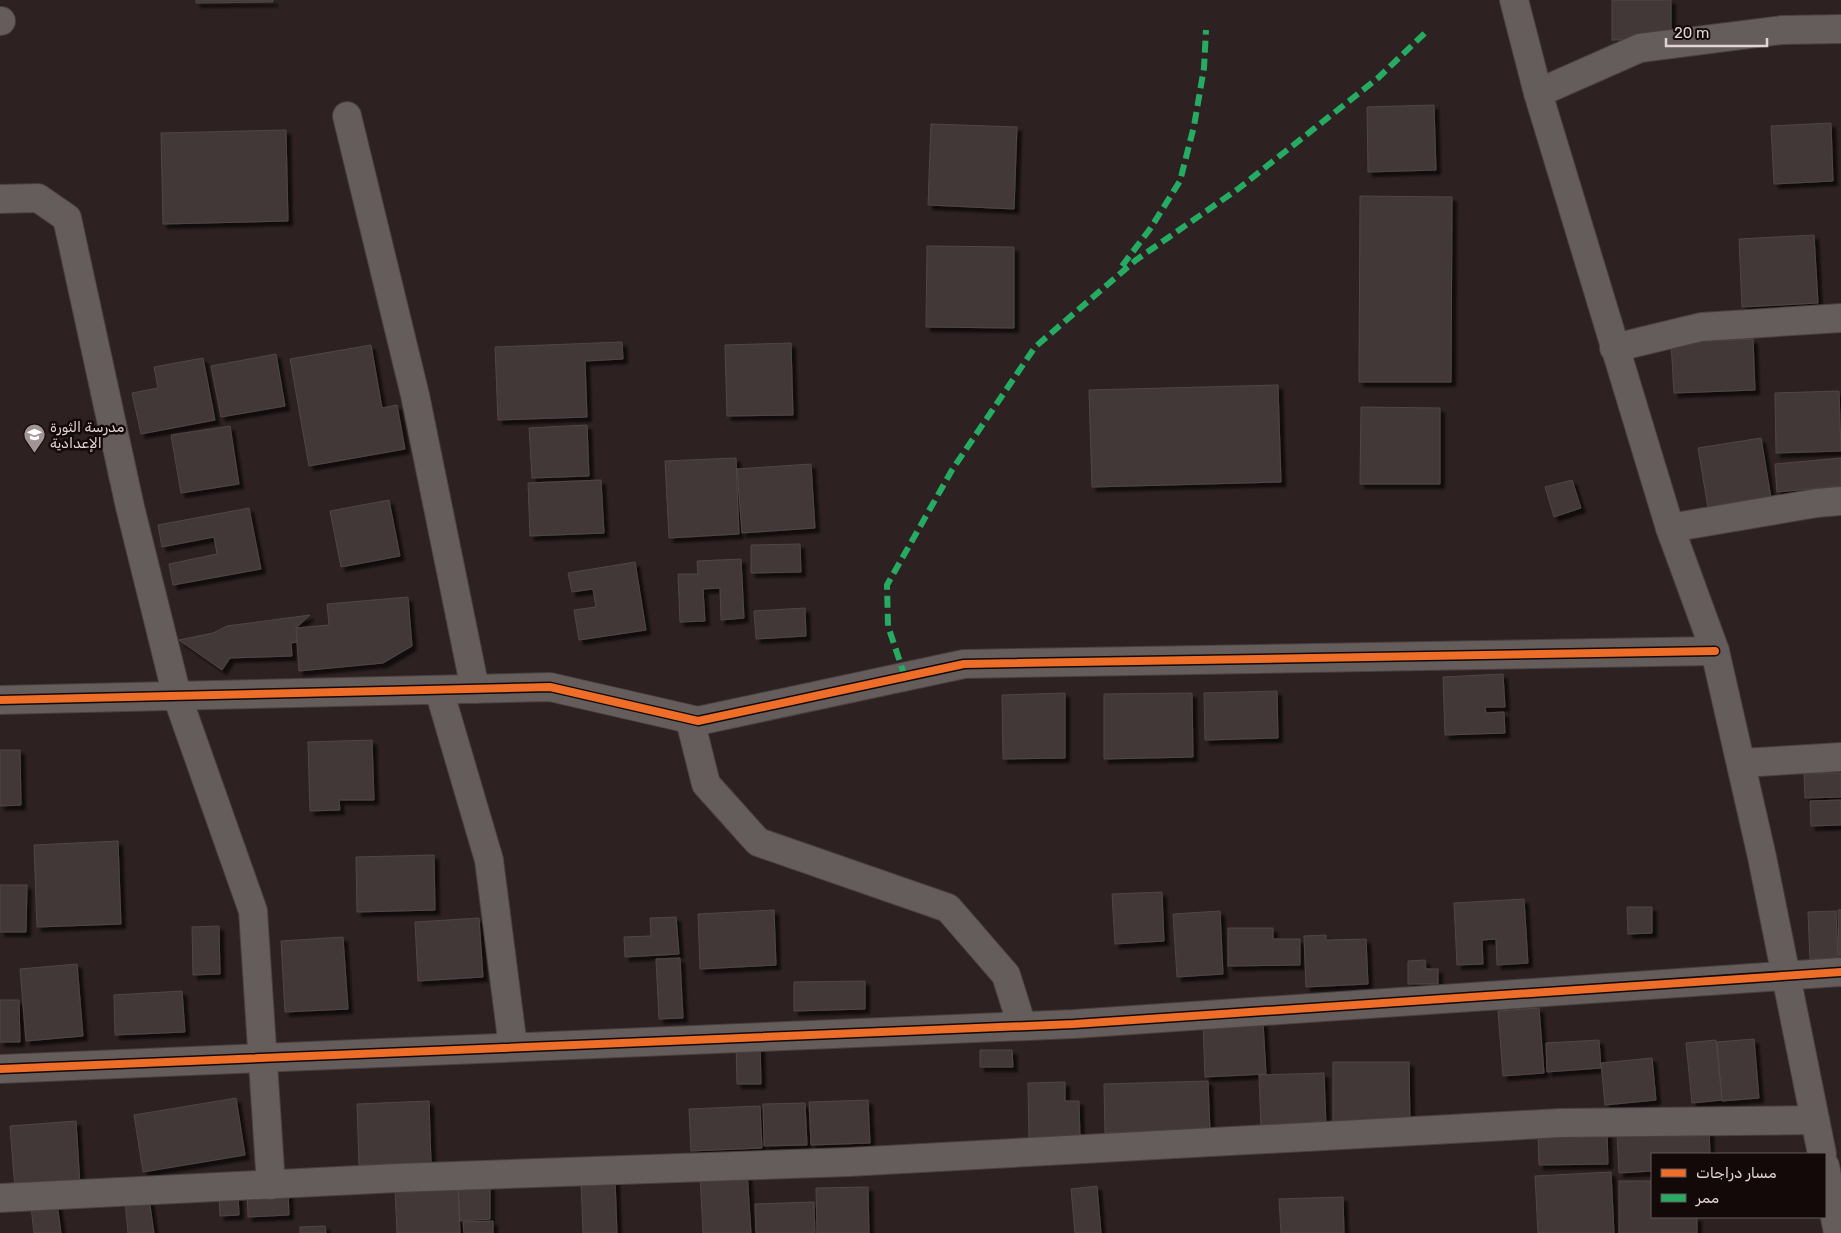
<svg xmlns="http://www.w3.org/2000/svg" width="1841" height="1233" font-family="Rubik,'Noto Sans Arabic',sans-serif">
<style>
.building{fill:#423838;stroke:#514645;filter:url(#shadow)}
.lines{fill:none;stroke-linecap:round;stroke-linejoin:round}
.minor-casing{stroke:#4a3f40;stroke-width:30}
.minor{stroke:#655c5c;stroke-width:28}
.quiet{stroke:#26ab63;stroke-width:6;stroke-dasharray:12 6;stroke-linecap:butt}
.cycleway-casing{stroke:#130909;stroke-width:11}
.cycleway{stroke:#ee6e29;stroke-width:8}
.labels{text-anchor:middle;stroke-width:5;stroke-linejoin:round;paint-order:stroke}
.poi-label{font-size:14px;fill:#e3d3d3;stroke:#130909;text-anchor:start}
</style>
<defs>
<filter id="shadow"><feDropShadow dx="4.5" dy="4.5" stdDeviation="1" flood-color="#0009"/></filter>
</defs>
<rect width="100%" height="100%" fill="#2d2121"/>
<g class="building">
<polygon points="196,0 273,0 273,2 196,3"/>
<rect x="1612" y="0" width="59" height="40"/>
<polygon points="1434,105 1436,170 1368,172 1367,107"/>
<polygon points="1831,123 1833,181 1774,184 1771,126"/>
<polygon points="931,124 1017,127 1014,209 928,205"/>
<polygon points="286,130 288,221 163,224 161,133"/>
<polygon points="1360,196 1452,197 1451,382 1359,382"/>
<polygon points="1814,235 1818,303 1742,307 1739,239"/>
<polygon points="927,246 1014,247 1014,328 926,327"/>
<polygon points="1753,339 1755,390 1674,393 1671,343"/>
<polygon points="622,342 623,359 585,361 587,417 498,420 495,347"/>
<polygon points="791,343 793,415 727,416 725,345"/>
<polygon points="371,345 382,408 397,405 405,449 309,466 290,359"/>
<polygon points="276,354 285,406 221,417 211,366"/>
<polygon points="203,358 215,420 141,434 132,393 158,388 154,367"/>
<polygon points="1278,385 1281,482 1092,487 1089,390"/>
<polygon points="1839,391 1841,451 1776,453 1775,393"/>
<polygon points="1361,407 1440,408 1440,484 1360,484"/>
<polygon points="587,425 589,476 532,478 529,428"/>
<polygon points="230,426 239,484 181,493 171,435"/>
<polygon points="1761,438 1771,498 1708,508 1698,448"/>
<polygon points="736,458 739,534 669,538 665,461"/>
<polygon points="1841,458 1841,486 1777,492 1775,464"/>
<polygon points="811,464 815,528 742,533 737,469"/>
<polygon points="601,480 604,533 530,536 528,483"/>
<polygon points="1572,480 1581,508 1554,517 1545,487"/>
<polygon points="389,500 400,556 341,567 330,511"/>
<polygon points="249,508 261,569 173,585 169,564 217,554 214,537 162,547 158,525"/>
<polygon points="800,544 801,572 751,573 751,545"/>
<polygon points="741,559 744,618 721,620 720,588 703,589 705,621 680,622 678,574 698,574 697,561"/>
<polygon points="635,562 646,630 579,640 574,610 596,607 593,589 572,592 568,573"/>
<polygon points="408,597 412,646 383,663 299,671 296,628 329,625 327,604"/>
<polygon points="805,608 806,636 756,639 754,611"/>
<polygon points="310,615 296,628 297,642 291,643 292,656 230,658 222,670 179,640 213,633 227,626"/>
<polygon points="1503,674 1505,707 1485,707 1486,713 1504,712 1505,733 1445,735 1443,677"/>
<polygon points="1277,691 1278,738 1205,740 1204,693"/>
<polygon points="1065,693 1065,758 1003,759 1002,695"/>
<polygon points="1192,693 1193,757 1104,759 1104,694"/>
<polygon points="372,740 374,800 339,800 340,810 310,811 308,742"/>
<polygon points="0,750 20,750 21,805 0,806"/>
<polygon points="1804,773 1841,773 1841,797 1805,798"/>
<polygon points="1841,800 1841,825 1811,826 1810,801"/>
<polygon points="118,841 121,924 37,927 34,845"/>
<polygon points="434,855 435,910 357,912 356,857"/>
<polygon points="0,885 27,885 26,932 0,932"/>
<polygon points="1162,892 1164,941 1115,944 1112,894"/>
<polygon points="1524,899 1528,963 1497,965 1496,939 1482,940 1483,964 1457,965 1454,903"/>
<polygon points="1627,907 1652,907 1652,933 1628,934"/>
<polygon points="774,910 776,965 700,969 698,914"/>
<polygon points="1838,910 1841,910 1841,956 1839,956"/>
<polygon points="1220,911 1223,974 1177,977 1173,914"/>
<polygon points="1836,911 1838,958 1810,959 1808,912"/>
<polygon points="676,917 679,954 625,957 624,937 651,936 650,918"/>
<polygon points="479,918 483,977 418,981 415,922"/>
<polygon points="219,926 220,974 193,975 192,927"/>
<polygon points="1228,928 1273,928 1273,939 1300,939 1300,965 1228,966"/>
<polygon points="1326,935 1326,940 1366,939 1368,984 1306,987 1304,936"/>
<polygon points="343,937 348,1009 285,1012 281,941"/>
<polygon points="680,958 683,1018 659,1019 656,959"/>
<polygon points="1425,960 1426,969 1438,969 1438,984 1408,984 1408,961"/>
<polygon points="77,964 83,1036 26,1041 20,969"/>
<polygon points="865,981 865,1009 794,1011 794,982"/>
<polygon points="182,991 185,1032 115,1035 114,995"/>
<polygon points="0,1000 19,1000 20,1042 0,1042"/>
<polygon points="1539,1008 1544,1073 1503,1076 1498,1011"/>
<polygon points="1263,1022 1266,1074 1205,1077 1203,1025"/>
<polygon points="1754,1039 1759,1098 1722,1101 1717,1042"/>
<polygon points="1599,1040 1601,1068 1547,1072 1546,1043"/>
<polygon points="1716,1040 1722,1100 1692,1103 1686,1043"/>
<polygon points="736,1042 760,1042 761,1084 737,1084"/>
<polygon points="980,1050 1012,1050 1013,1067 980,1067"/>
<polygon points="1652,1058 1656,1100 1605,1105 1601,1063"/>
<polygon points="1333,1062 1409,1062 1410,1123 1333,1124"/>
<polygon points="1324,1073 1326,1126 1261,1128 1259,1075"/>
<polygon points="1208,1081 1210,1130 1105,1133 1104,1084"/>
<polygon points="1065,1082 1065,1101 1079,1101 1080,1138 1029,1139 1028,1083"/>
<polygon points="236,1098 245,1155 143,1172 134,1115"/>
<polygon points="868,1100 870,1143 811,1145 809,1102"/>
<polygon points="429,1101 431,1163 359,1165 357,1104"/>
<polygon points="805,1103 807,1145 764,1146 763,1104"/>
<polygon points="760,1106 762,1148 691,1151 689,1109"/>
<polygon points="76,1121 80,1185 15,1189 10,1126"/>
<polygon points="1709,1127 1710,1154 1652,1154 1652,1171 1619,1173 1617,1132"/>
<polygon points="1607,1131 1608,1164 1539,1165 1538,1132"/>
<polygon points="747,1171 751,1233 703,1233 700,1174"/>
<polygon points="1611,1172 1614,1233 1538,1233 1535,1176"/>
<polygon points="615,1179 617,1233 583,1233 581,1181"/>
<polygon points="1619,1181 1652,1181 1652,1217 1697,1217 1697,1233 1619,1233"/>
<polygon points="490,1185 490,1219 460,1221 458,1188"/>
<polygon points="1097,1186 1101,1233 1075,1233 1071,1189"/>
<polygon points="868,1187 869,1233 817,1233 816,1188"/>
<polygon points="458,1188 460,1233 397,1233 395,1190"/>
<polygon points="288,1190 289,1215 248,1217 247,1193"/>
<polygon points="238,1193 239,1215 220,1216 219,1194"/>
<polygon points="1343,1197 1344,1233 1281,1233 1279,1199"/>
<polygon points="149,1199 154,1233 128,1233 125,1202"/>
<polygon points="814,1202 815,1233 756,1233 755,1204"/>
<polygon points="57,1203 61,1233 34,1233 31,1207"/>
<polygon points="493,1221 493,1233 464,1233 463,1222"/>
<polygon points="325,1226 326,1233 300,1233 300,1227"/>
</g>
<g class="lines">
<defs>
<g id="minor">
<polyline points="1514,0 1538,93 1670,528 1715,651 1762,857 1822,1154"/>
<polyline points="0,21 1,21"/>
<polyline points="1538,93 1640,48 1782,30 1841,29"/>
<polyline points="347,116 415,395 475,689"/>
<polyline points="0,199 38,198 67,218 130,507 177,696 253,911 271,1185"/>
<polyline points="1614,348 1701,327 1841,318"/>
<polyline points="1670,528 1817,503 1841,501"/>
<polyline points="439,690 489,860 513,1047"/>
<polyline points="0,700 550,687 698,721 964,664 1715,651"/>
<polyline points="690,720 706,784 758,842 948,908 1006,975 1022,1026"/>
<polyline points="1741,763 1841,757"/>
<polyline points="0,1069 1074,1024 1841,972"/>
<polyline points="1825,1166 1838,1233"/>
<polyline points="0,1198 397,1178 849,1162 1560,1123 1815,1120"/>
</g>
</defs>
<use href="#minor" class="minor-casing"/>
<use href="#minor" class="minor"/>
<g class="quiet">
<polyline points="1122,266 1150,229 1180,181 1194,126 1204,68 1206,30"/>
<polyline points="905,677 888,626 887,585 952,470 1035,347 1136,260 1238,189 1378,78 1426,32"/>
</g>
<defs>
<g id="cycleway">
<polyline points="0,700 550,687 698,721 964,664 1715,651"/>
<polyline points="0,1069 1074,1024 1841,972"/>
</g>
</defs>
<use href="#cycleway" class="cycleway-casing"/>
<use href="#cycleway" class="cycleway"/>
</g>
<defs>
<symbol id="school-pin" viewBox="-11 -11 22 30"><path d="M0 17L-7.5 6A9.5 9.5 0 1 1 7.5 6Z" fill="#a39595" stroke="#130909"/><path d="M0-5L7-2L0 1L-7-2ZM-4 1L0 2.5L4 1V4Q0 6-4 4Z" fill="#fff"/></symbol>
</defs>
<g fill-rule="evenodd">
<use href="#school-pin" x="22" y="422" width="25" height="34"/>
</g>
<g class="labels">
<g class="poi-label">
<text x="50" y="432">مدرسة الثورة<tspan x="50" dy="16">الإعدادية</tspan></text>
</g>
</g>
<rect x="1651" y="1153" width="175" height="65" fill="#130909" stroke="#665a5a"/>
<rect x="1661" y="1169" width="25" height="8" fill="#ee6e29" stroke="#665a5a"/>
<text x="1696" y="1178" font-size="15" fill="#e3d3d3">مسار دراجات</text>
<rect x="1661" y="1194" width="25" height="8" fill="#26ab63" stroke="#665a5a"/>
<text x="1696" y="1203" font-size="15" fill="#e3d3d3">ممر</text>
<path d="M1666 38v8h101v-8" fill="none" stroke="#e3d3d3" stroke-width="2.5"/>
<text x="1674" y="38" font-size="15" fill="#e3d3d3" stroke="#130909" stroke-width="4" paint-order="stroke">20 m</text>
</svg>
